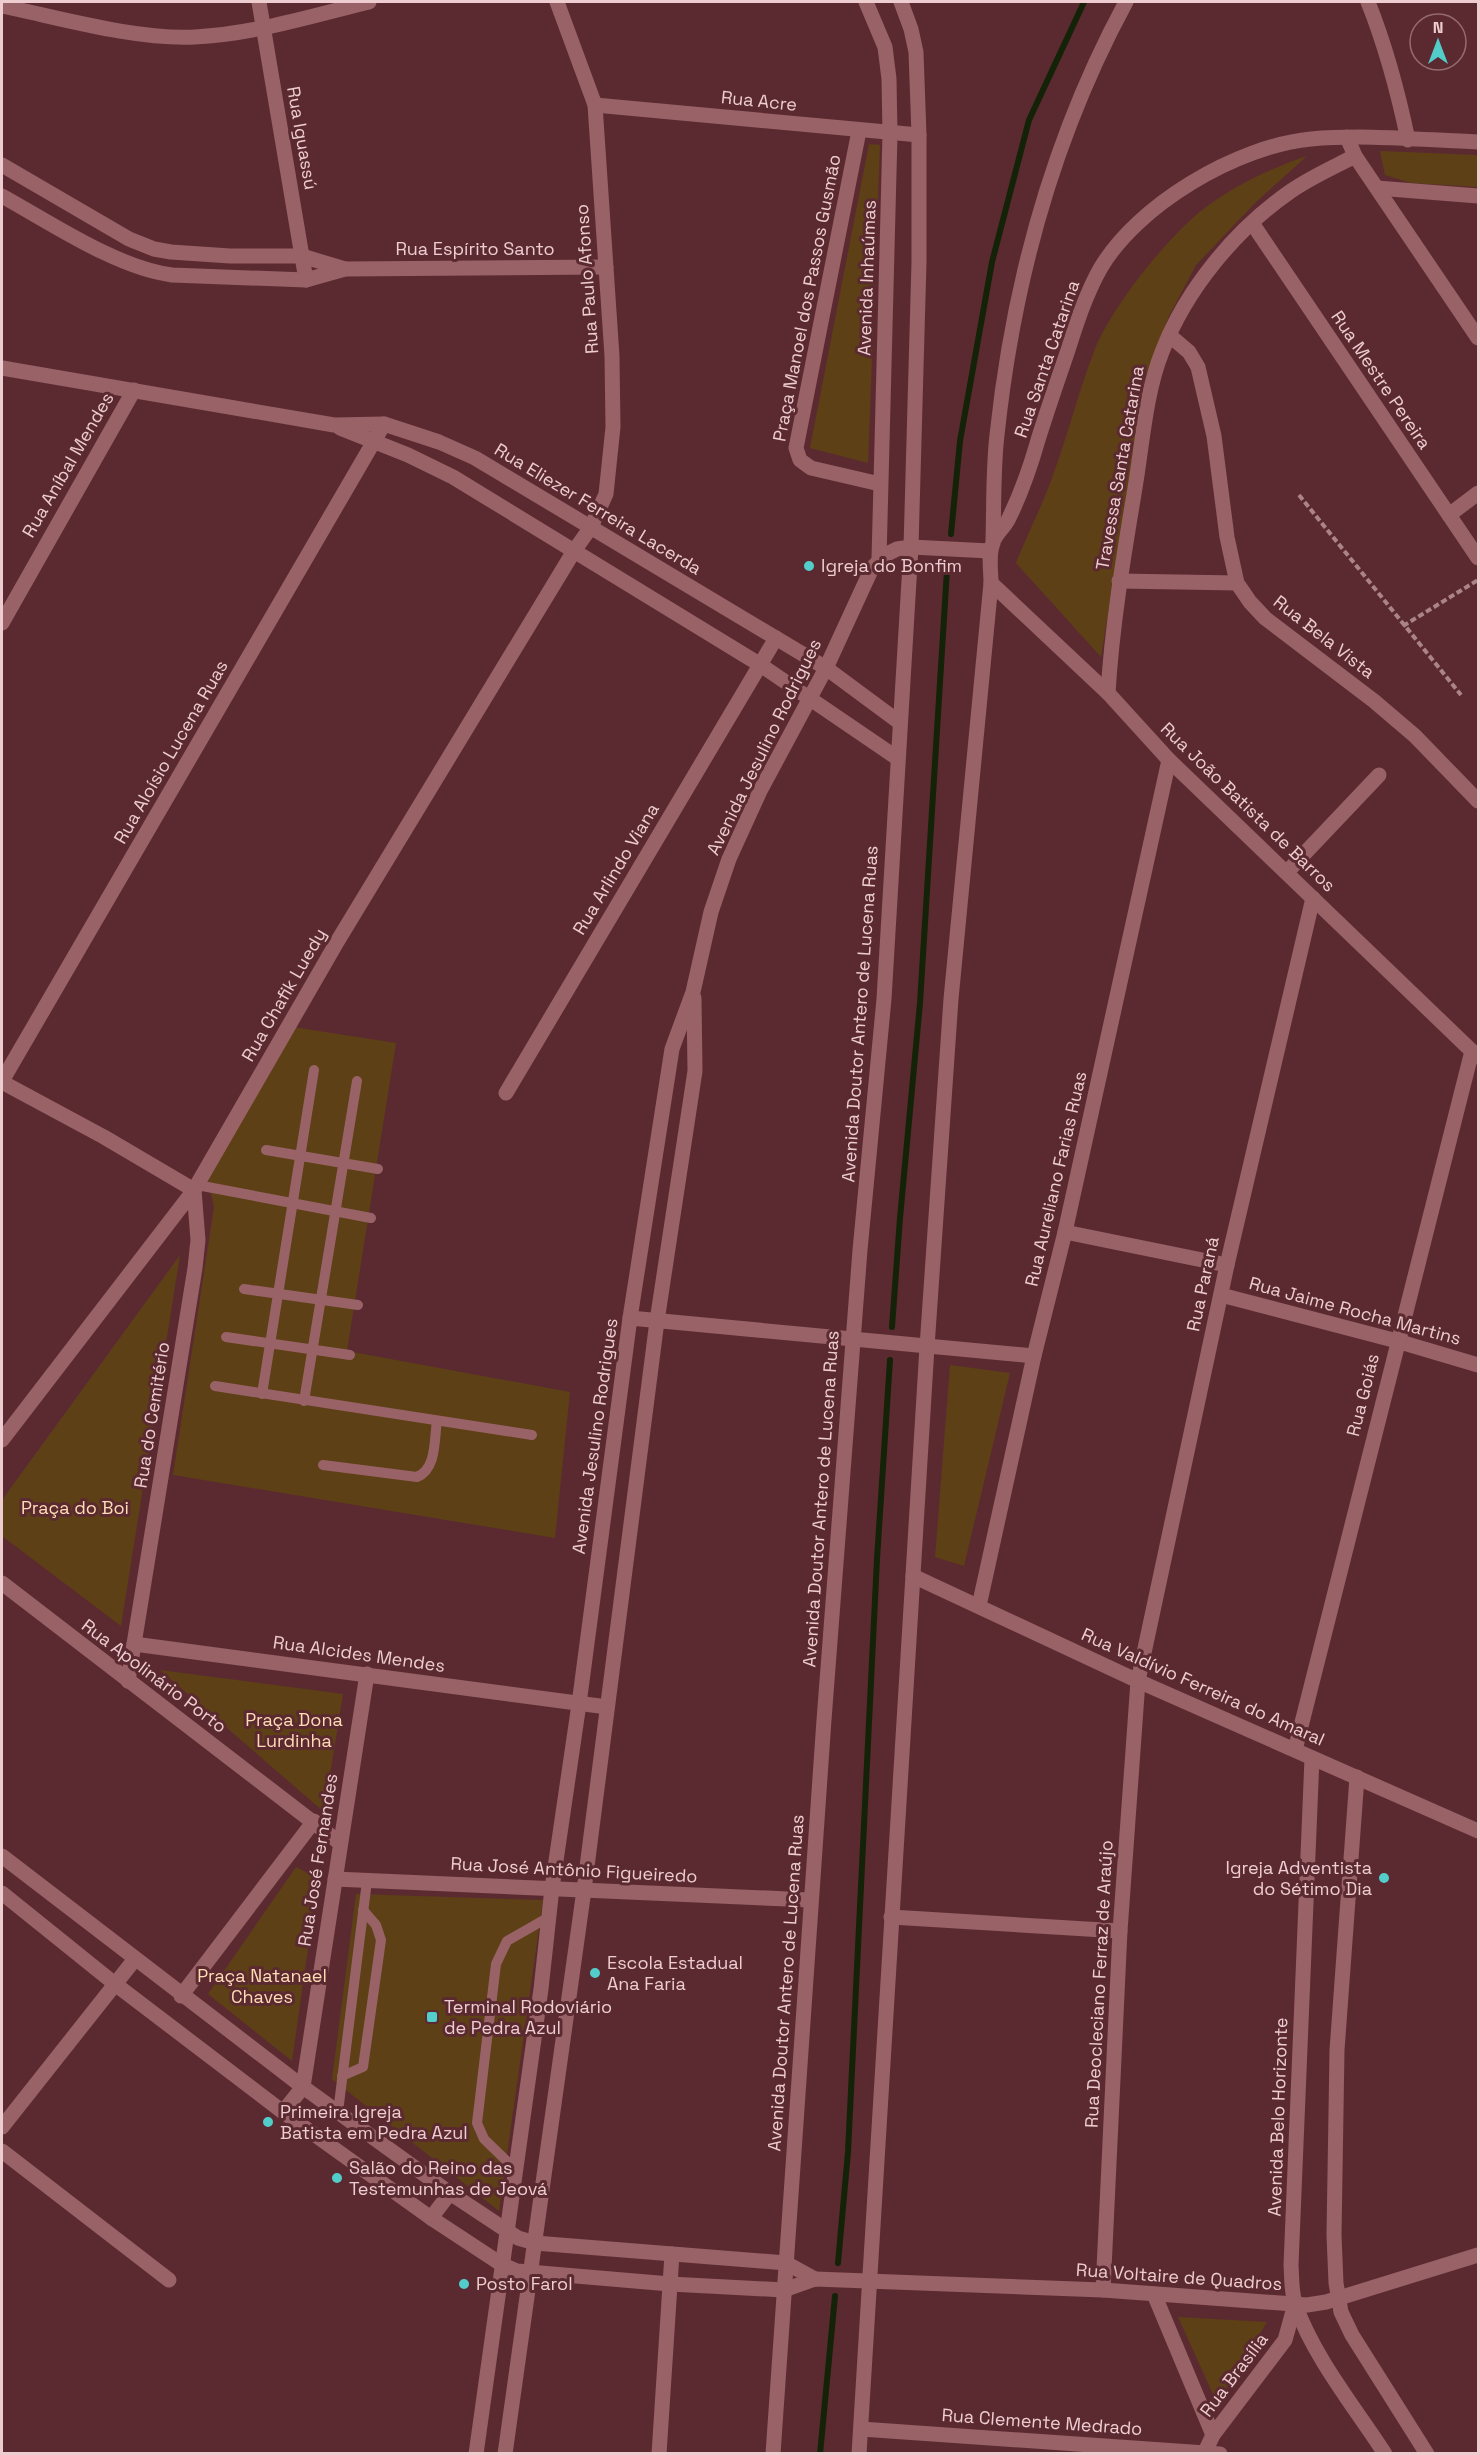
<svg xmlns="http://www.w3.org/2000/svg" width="1480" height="2455" font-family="'Space Grotesk',sans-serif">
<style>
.green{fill:#5d4015}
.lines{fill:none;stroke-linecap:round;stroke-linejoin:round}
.stream{stroke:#142307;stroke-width:6}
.path{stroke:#ab8488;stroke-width:4;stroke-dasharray:6 3;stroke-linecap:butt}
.lane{stroke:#986267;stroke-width:10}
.street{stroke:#986267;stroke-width:15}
.secondary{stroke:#986267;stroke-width:15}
.poi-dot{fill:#53cdca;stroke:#5b2a31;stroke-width:2}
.labels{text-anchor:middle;stroke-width:6;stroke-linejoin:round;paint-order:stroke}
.street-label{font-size:18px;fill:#edcdcf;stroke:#5b2a31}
.poi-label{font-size:18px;fill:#edcdcf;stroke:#5b2a31;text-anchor:start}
.park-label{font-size:18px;fill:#feddb4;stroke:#5b2a31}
</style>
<rect width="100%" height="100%" fill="#5b2a31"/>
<g class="green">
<polygon points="869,144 880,145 868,463 810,448"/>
<polygon points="1380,151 1478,155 1478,187 1411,183 1385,175"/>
<path d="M1307,156L1256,202L1196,265L1169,316L1145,377L1101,657L1016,563C1025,540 1036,518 1045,496C1065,448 1076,397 1095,349C1113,305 1168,236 1206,207C1237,184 1272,168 1307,156Z"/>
<polygon points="293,1027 396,1043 347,1351 570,1392 555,1538 173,1475 214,1207 206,1172"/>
<polygon points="180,1255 121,1626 2,1536 2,1500"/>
<polygon points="950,1365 1010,1373 964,1566 935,1557"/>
<polygon points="160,1670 343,1694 324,1812"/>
<polygon points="296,1867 318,1878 292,2061 208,1994"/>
<polygon points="356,1894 543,1900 499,2211 332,2079"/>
<polygon points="1178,2317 1267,2322 1217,2403"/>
</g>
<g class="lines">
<g class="stream">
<polyline points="951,534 960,441 992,262 1029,120 1084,2"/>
<polyline points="892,1327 900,1218 920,1003 947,570"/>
<polyline points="838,2263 848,2152 877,1559 890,1360"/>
<polyline points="820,2454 835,2296"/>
</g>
<g class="path">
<polyline points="1299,495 1461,695"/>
<polyline points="1403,626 1478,580"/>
</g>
<g class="lane">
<polyline points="266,1150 378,1169"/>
<polyline points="197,1185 371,1218"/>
<polyline points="244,1289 358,1305"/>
<polyline points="226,1337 350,1355"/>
<polyline points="215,1386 532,1435"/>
<polyline points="262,1394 314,1070"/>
<polyline points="304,1401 357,1081"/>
<path d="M323,1465L417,1477C437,1469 434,1439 437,1421"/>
<polyline points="342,2076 363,2067 381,1940 376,1925 363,1910"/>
<polyline points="338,2112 367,1881"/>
<polyline points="515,2169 484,2139 477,2123 496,1964 507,1941 549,1917"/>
</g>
<g class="street">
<polyline points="259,2 306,280"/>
<path d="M1368,2C1386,47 1398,92 1408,140"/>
<path d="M2,6C60,18 136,40 195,37C254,34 312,16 369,2"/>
<polyline points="595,105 919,135"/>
<polyline points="859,131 796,448 800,460 811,468 880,484"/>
<polyline points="1347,137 1355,156 1478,338"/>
<polyline points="2,165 129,239 154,249 171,252 230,256 302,256 345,269"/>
<polyline points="1377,188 1478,196"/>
<path d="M2,196C51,223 117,268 172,275L306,280L345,269L606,267"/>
<polyline points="1252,223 1478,558"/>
<polyline points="1169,335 1189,352 1198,367 1214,436 1227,537 1237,583 1250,602 1265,618 1374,701 1415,736 1478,801"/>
<polyline points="2,368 334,425 384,424 439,442 475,458 826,668 899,722"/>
<polyline points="340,428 408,455 453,477 759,664 897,758"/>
<polyline points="1449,515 1478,493"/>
<path d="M993,540C994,505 993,470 997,435C1013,284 1054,135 1126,2"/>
<polyline points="1119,581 1237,583"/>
<polyline points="991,583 1108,693 1169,760 1478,1057"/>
<polyline points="2,623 134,390"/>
<path d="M1108,693C1112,626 1123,560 1134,494C1142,449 1145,394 1162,352C1186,289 1236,229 1291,191C1311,177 1334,167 1355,156"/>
<polyline points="1287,872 1379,775"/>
<polyline points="2,1081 384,424"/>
<polyline points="2,1082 104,1137 194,1190"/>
<polyline points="506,1093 776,638"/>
<polyline points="1065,1232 1227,1265"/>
<polyline points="1221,1295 1397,1341 1478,1365"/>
<polyline points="630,1318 1034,1356"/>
<polyline points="2,1440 194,1190 337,942 574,551 591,527 606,494 613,427 612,356 595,105 557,2"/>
<polyline points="913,1576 1138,1681 1478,1831"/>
<polyline points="2,1583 340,1843"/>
<polyline points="979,1606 1034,1356 1065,1232 1169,760"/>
<polyline points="134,1644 607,1707"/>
<polyline points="128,1681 195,1268 198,1240 194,1190"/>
<polyline points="1295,1750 1472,1051"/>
<path d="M1312,1758L1291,2265C1292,2278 1291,2294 1296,2306C1313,2356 1356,2409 1385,2454"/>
<polyline points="1357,1777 1337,2050 1334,2235 1336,2283 1341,2312 1352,2335 1427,2454"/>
<polyline points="2,1856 303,2087 450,2193 518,2238 535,2243 786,2263 815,2279"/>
<polyline points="335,1879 810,1900"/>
<polyline points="2,1893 115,1984 283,2112 431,2218 501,2264 517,2271 670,2284 784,2290 815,2279 1103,2290 1307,2305 1326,2302 1478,2255"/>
<polyline points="891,1917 1120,1931"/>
<polyline points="181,1996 314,1821"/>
<polyline points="283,2112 303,2087 367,1674"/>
<polyline points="2,2127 135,1959"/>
<polyline points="2,2151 169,2280"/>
<polyline points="431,2218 450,2193"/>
<polyline points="1103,2290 1120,1931 1138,1681 1227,1265 1313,898"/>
<polyline points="1154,2294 1213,2435"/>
<polyline points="861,2429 1220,2454"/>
<polyline points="659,2454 672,2254"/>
<polyline points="1204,2454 1213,2435 1285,2340 1295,2304"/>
</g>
<g class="secondary">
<polyline points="866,2 885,47 889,79 890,134 879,559"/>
<polyline points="476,2454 541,1989 552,1888 579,1704 630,1318 672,1049 693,992 711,912 729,859 760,791 826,668 872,568 885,555 897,549 911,547 990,551"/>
<polyline points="505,2454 584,1890 657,1321 695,1071 694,998"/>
<polyline points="773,2454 824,1720 860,1250 884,999 911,547 919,262 919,135 916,52 911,29 901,2"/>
<path d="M859,2454L927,1347L951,999L991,583C991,570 988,555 993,543C995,534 1004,528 1008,520C1021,494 1030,468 1038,440C1047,411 1057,382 1067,353C1076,325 1085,296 1100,269C1137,205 1237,146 1311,139C1366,134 1423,140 1478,142"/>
</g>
</g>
<g class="poi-dot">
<circle cx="809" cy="566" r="6"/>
<circle cx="1384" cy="1878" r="6"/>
<circle cx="595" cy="1973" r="6"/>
<rect x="426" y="2011" width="12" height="12" rx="3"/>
<circle cx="268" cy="2122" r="6"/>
<circle cx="337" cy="2178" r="6"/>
<circle cx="464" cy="2284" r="6"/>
</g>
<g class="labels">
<g class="street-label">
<text transform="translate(759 101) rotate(6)" y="6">Rua Acre</text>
<text transform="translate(302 138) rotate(80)" y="6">Rua Iguassú</text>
<text x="475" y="255">Rua Espírito Santo</text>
<text transform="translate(867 278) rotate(-88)" y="6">Avenida Inhaúmas</text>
<text transform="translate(587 279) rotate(-94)" y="6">Rua Paulo Afonso</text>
<text transform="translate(807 298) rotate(-79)" y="6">Praça Manoel dos Passos Gusmão</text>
<text transform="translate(1047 359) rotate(-71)" y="6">Rua Santa Catarina</text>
<text transform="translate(1381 380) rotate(56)" y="6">Rua Mestre Pereira</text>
<text transform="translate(68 465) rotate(-60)" y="6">Rua Aníbal Mendes</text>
<text transform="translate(1120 468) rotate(-80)" y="6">Travessa Santa Catarina</text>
<text transform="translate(598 509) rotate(31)" y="6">Rua Eliezer Ferreira Lacerda</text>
<text transform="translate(1324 637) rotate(38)" y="6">Rua Bela Vista</text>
<text transform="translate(764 747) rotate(-64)" y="6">Avenida Jesulino Rodrigues</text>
<text transform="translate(171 752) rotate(-60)" y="6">Rua Aloísio Lucena Ruas</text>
<text transform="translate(1248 807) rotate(44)" y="6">Rua João Batista de Barros</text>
<text transform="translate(616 869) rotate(-59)" y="6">Rua Arlindo Viana</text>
<text transform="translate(284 995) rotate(-60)" y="6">Rua Chafik Luedy</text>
<text transform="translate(860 1014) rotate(-86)" y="6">Avenida Doutor Antero de Lucena Ruas</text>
<text transform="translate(1056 1179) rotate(-77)" y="6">Rua Aureliano Farias Ruas</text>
<text transform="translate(1203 1284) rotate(-78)" y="6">Rua Paraná</text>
<text transform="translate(1355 1311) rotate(15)" y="6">Rua Jaime Rocha Martins</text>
<text transform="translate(1363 1395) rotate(-76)" y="6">Rua Goiás</text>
<text transform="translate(152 1415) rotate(-81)" y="6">Rua do Cemitério</text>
<text transform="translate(595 1436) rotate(-82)" y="6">Avenida Jesulino Rodrigues</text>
<text transform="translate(821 1499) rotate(-86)" y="6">Avenida Doutor Antero de Lucena Ruas</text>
<text transform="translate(359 1654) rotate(8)" y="6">Rua Alcides Mendes</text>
<text transform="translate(154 1676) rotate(37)" y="6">Rua Apolinário Porto</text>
<text transform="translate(1203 1687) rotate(24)" y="6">Rua Valdívio Ferreira do Amaral</text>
<text transform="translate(318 1860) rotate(-81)" y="6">Rua José Fernandes</text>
<text transform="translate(574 1870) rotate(3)" y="6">Rua José Antônio Figueiredo</text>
<text transform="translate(786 1983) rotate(-86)" y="6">Avenida Doutor Antero de Lucena Ruas</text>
<text transform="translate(1099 1984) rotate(-87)" y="6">Rua Deocleciano Ferraz de Araújo</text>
<text transform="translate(1278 2117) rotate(-88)" y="6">Avenida Belo Horizonte</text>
<text transform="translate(1179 2277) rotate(4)" y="6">Rua Voltaire de Quadros</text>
<text transform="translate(1234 2375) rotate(-53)" y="6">Rua Brasília</text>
<text transform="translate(1042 2422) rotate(4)" y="6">Rua Clemente Medrado</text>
</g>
<g class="poi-label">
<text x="821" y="572">Igreja do Bonfim</text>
<text x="1372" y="1874" text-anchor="end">Igreja Adventista<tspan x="1372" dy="21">do Sétimo Dia</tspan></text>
<text x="607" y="1969">Escola Estadual<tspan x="607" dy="21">Ana Faria</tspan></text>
<text x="444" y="2013">Terminal Rodoviário<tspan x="444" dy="21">de Pedra Azul</tspan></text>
<text x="280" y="2118">Primeira Igreja<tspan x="280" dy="21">Batista em Pedra Azul</tspan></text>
<text x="349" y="2174">Salão do Reino das<tspan x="349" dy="21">Testemunhas de Jeová</tspan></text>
<text x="476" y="2290">Posto Farol</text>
</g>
<g class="park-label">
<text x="75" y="1514">Praça do Boi</text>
<text x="294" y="1726">Praça Dona<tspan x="294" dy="21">Lurdinha</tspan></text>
<text x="262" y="1982">Praça Natanael<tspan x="262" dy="21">Chaves</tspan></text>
</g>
</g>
<rect width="1480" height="2455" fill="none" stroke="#edcdcf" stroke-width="6"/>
<g transform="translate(1438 42)"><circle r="28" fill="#5b2a31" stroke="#956b70" stroke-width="1.5"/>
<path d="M0-4.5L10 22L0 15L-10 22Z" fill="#53cdca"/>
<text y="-9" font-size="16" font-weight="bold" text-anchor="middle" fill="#edcdcf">N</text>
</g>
</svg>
